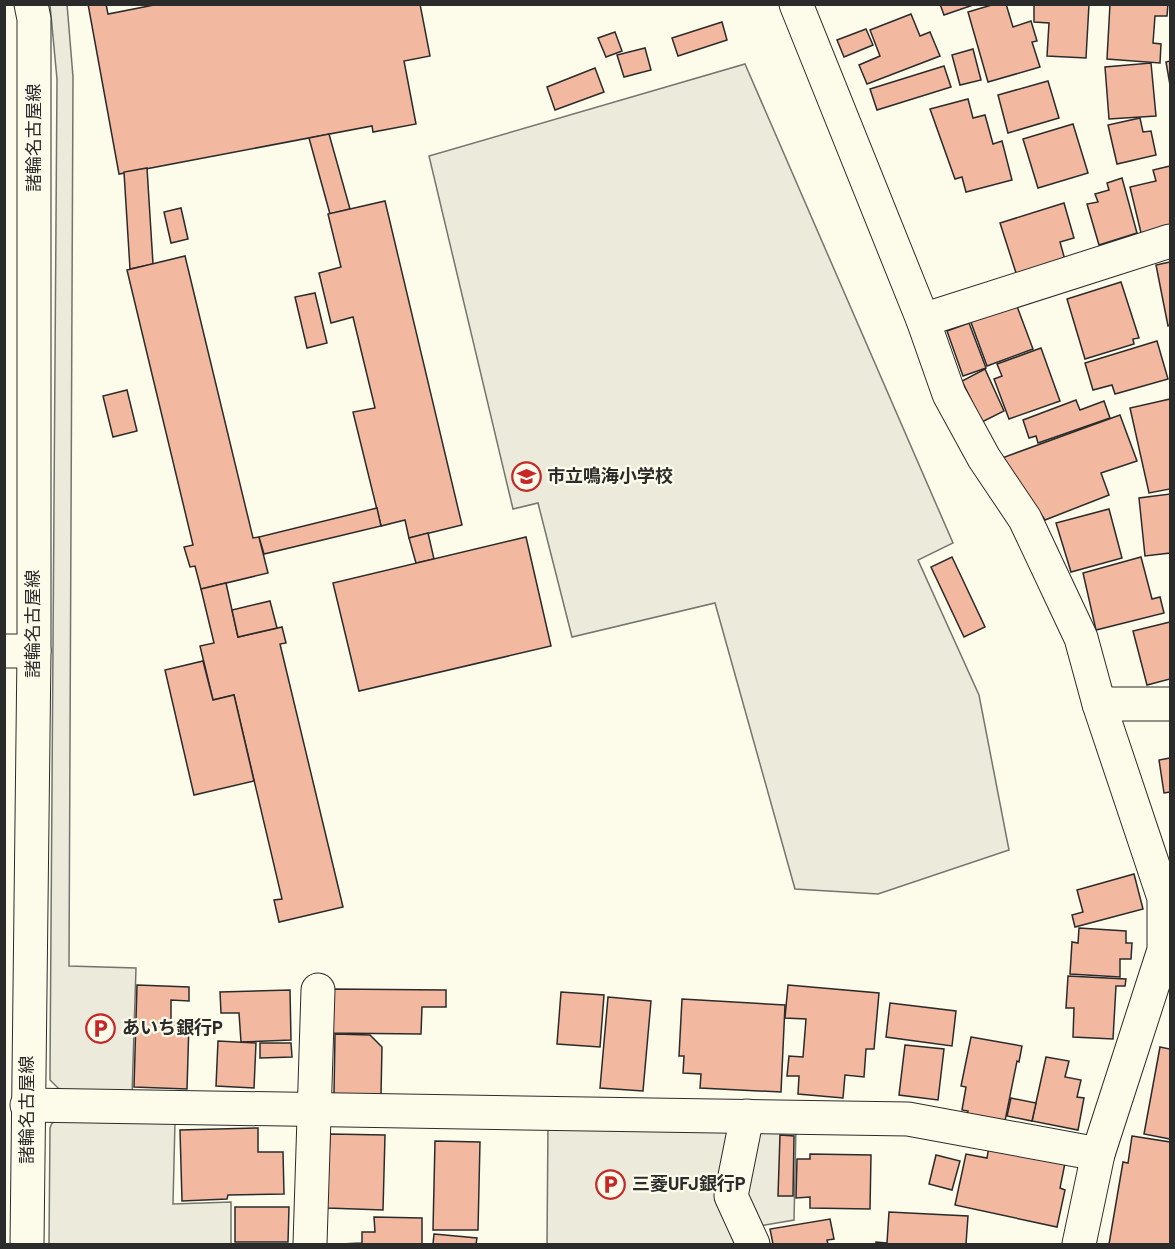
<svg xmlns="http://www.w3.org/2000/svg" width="1175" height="1249" font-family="Barlow,'Noto Sans JP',sans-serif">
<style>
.green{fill:#ecebdb;stroke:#74746e;stroke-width:1.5}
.parking{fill:#eceadb;stroke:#74746e;stroke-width:1.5}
.building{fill:#f2b8a0;stroke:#2b2b2b;stroke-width:1.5}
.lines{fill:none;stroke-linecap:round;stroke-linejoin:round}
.minor-casing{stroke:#2b2b2b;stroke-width:35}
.major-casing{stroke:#2b2b2b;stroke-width:35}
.minor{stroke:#fdfbea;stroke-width:33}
.major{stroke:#fdfbea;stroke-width:33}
.labels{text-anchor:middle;stroke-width:4.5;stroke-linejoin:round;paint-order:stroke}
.street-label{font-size:18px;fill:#2b2b2b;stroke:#fdfbea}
.poi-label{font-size:18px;font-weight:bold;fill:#2b2b2b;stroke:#fdfbea;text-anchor:start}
</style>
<rect width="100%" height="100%" fill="#fdfbea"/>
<polygon class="green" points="745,64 953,543 918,560 979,695 1009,850 878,894 795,889 715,603 572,637 538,503 513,509 429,156"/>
<g class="parking">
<polygon points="67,4 73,77 69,966 136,968 132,1095 71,1095 58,1088 50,1080 50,1071 57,79 50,5"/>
<polygon points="63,1119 175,1121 173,1204 231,1202 231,1244 49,1244 50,1128 52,1123"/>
<polygon points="548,1123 730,1126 746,1244 547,1244"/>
<polygon points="755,1124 796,1126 794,1220 754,1227 737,1200"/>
</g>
<g class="building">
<polygon points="88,4 106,4 108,14 159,4 420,4 430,56 404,61 416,124 373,132 372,126 119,174"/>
<polygon points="940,4 976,4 944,15"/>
<polygon points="995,4 1006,4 1013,27 1031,21 1037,41 1032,42 1040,67 988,82 968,12"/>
<polygon points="1034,4 1089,4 1086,58 1047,56 1049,23 1034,22"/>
<polygon points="1110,4 1168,4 1167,16 1155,16 1153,43 1161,44 1160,63 1107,59"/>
<polygon points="911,14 920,36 930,32 940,56 867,84 859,65 880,56 870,30"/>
<polygon points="722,22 727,40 678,56 672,38"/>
<polygon points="866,29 873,45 844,57 837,40"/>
<polygon points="615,32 622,51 606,57 598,38"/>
<polygon points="645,48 651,70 624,77 617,55"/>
<polygon points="973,49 981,80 960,85 952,55"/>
<polygon points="1170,61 1170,85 1166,62"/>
<polygon points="1151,63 1156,116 1109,119 1105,67"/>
<polygon points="944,66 951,87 877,110 870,89"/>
<polygon points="595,68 604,92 555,110 547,87"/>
<polygon points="1048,81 1059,118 1008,133 998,95"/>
<polygon points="968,99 973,118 985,115 993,144 1002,141 1012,180 966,192 962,177 955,179 930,109"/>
<polygon points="1140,118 1143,132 1151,131 1156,155 1117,164 1108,125"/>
<polygon points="1073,124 1088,173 1038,188 1023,139"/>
<polygon points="329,134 350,209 330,214 309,138"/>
<polygon points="1170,166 1170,230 1142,237 1130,187 1156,181 1153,170"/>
<polygon points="147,168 153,264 130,269 124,172"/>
<polygon points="1122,178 1137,233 1099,245 1087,204 1098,202 1095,194 1109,190 1107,183"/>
<polygon points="385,201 462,525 409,538 405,520 381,526 353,412 375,408 353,317 331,323 319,273 341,267 328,214"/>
<polygon points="1064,203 1074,238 1060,242 1065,260 1017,276 1000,223"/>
<polygon points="181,208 188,239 171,243 164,212"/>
<polygon points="185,256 253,538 259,537 268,573 201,589 195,566 190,567 184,547 193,545 127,270"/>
<polygon points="1170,262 1170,325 1168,326 1156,265"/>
<polygon points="1121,282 1139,338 1133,339 1134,344 1085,359 1067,299"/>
<polygon points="315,293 327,343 307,348 295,297"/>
<polygon points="1015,301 1033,349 987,366 969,317"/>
<polygon points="969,323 986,368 963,376 947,331"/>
<polygon points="1157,341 1168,379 1115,394 1112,385 1093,390 1085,363"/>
<polygon points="1041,348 1060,401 1009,419 994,379 1002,376 997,364"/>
<polygon points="985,369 1004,411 982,422 962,381"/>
<polygon points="127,390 137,431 113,437 103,396"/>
<polygon points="1170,399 1170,489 1149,493 1130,408"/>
<polygon points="1076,400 1080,410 1104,401 1110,418 1038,443 1036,436 1029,438 1023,420"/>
<polygon points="1120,415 1137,461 1101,473 1109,495 1045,520 1002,458"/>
<polygon points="1170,494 1170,553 1145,556 1139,498"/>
<polygon points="377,508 381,526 264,554 259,537"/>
<polygon points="1109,509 1122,558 1071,572 1056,523"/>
<polygon points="428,533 434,559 416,563 409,538"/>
<polygon points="526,537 551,646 359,691 333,583"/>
<polygon points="952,557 985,627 964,637 931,567"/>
<polygon points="1141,557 1152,599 1160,597 1164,613 1096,630 1083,573"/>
<polygon points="226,583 238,637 282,627 286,643 280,644 343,907 279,922 274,900 282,899 234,695 213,700 200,646 214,643 201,589"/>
<polygon points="270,601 277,628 238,637 232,610"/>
<polygon points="1170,622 1170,679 1147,685 1133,631"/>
<polygon points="203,661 213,700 234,695 254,781 194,795 165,670"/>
<polygon points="1170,758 1170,792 1164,793 1159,760"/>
<polygon points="1134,874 1143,909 1075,927 1072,915 1083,912 1077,890"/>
<polygon points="1079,928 1126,931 1126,943 1132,943 1131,959 1120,959 1120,977 1070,974 1072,942 1078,943"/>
<polygon points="1068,976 1126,979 1125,986 1116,986 1113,1039 1073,1037 1074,1008 1066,1008"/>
<polygon points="137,985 189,987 189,1001 171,1000 171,1022 189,1023 187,1089 134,1087"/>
<polygon points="788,985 879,993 874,1049 866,1049 864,1077 845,1075 843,1098 798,1094 799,1076 787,1076 789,1056 803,1057 806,1019 785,1018"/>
<polygon points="332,989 446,990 446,1007 422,1007 421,1034 328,1033"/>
<polygon points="290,990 291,1040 241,1042 239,1013 221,1013 220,992"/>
<polygon points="561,992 604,995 600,1047 557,1044"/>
<polygon points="608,997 651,1001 643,1091 600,1088"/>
<polygon points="682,999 785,1005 781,1092 700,1088 701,1074 683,1073 684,1056 679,1056"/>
<polygon points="890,1003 956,1011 952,1046 886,1037"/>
<polygon points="335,1034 370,1035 382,1047 381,1095 334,1094"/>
<polygon points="971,1037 1022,1046 1019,1062 1017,1061 1005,1121 967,1114 968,1111 962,1110 966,1087 961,1086"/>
<polygon points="218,1041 256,1043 254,1088 216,1086"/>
<polygon points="260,1043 291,1043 292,1057 260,1058"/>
<polygon points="905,1045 944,1049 938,1100 899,1095"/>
<polygon points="1160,1047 1170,1049 1170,1139 1144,1134"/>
<polygon points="1046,1057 1069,1061 1065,1077 1081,1080 1077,1097 1084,1098 1078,1130 1032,1121"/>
<polygon points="1011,1098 1036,1103 1032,1121 1007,1116"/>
<polygon points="258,1128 258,1152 283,1152 284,1194 228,1195 227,1199 182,1201 180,1130"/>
<polygon points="330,1134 385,1135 383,1210 327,1208"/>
<polygon points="780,1135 794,1136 793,1196 778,1196"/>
<polygon points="1132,1136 1170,1142 1170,1244 1109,1244 1123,1162 1128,1163"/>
<polygon points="435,1141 480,1142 478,1230 433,1230"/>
<polygon points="989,1146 1065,1163 1060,1188 1065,1190 1057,1227 955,1205 966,1154 987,1158"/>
<polygon points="810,1154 871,1155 870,1209 810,1208 810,1197 796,1198 797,1159 810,1159"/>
<polygon points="936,1155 960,1161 952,1190 929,1184"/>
<polygon points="235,1207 289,1207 288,1242 235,1242"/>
<polygon points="889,1212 968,1216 966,1244 876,1244 876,1242 887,1243"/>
<polygon points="374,1217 422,1218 422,1244 340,1244 362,1243 362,1232 375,1232"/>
<polygon points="830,1219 834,1239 827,1240 828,1244 773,1244 770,1229"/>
<polygon points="434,1234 477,1238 476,1244 433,1244"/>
</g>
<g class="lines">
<defs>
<g id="minor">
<polyline points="796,4 923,320 949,394 984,458 1025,519 1081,638 1099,704 1164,898 1164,950 1098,1154 1079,1244"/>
<polyline points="923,320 1170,241"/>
<polyline points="4,651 34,651"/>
<polyline points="1099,704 1170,704"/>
<polyline points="27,1105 908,1119 1098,1154"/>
<polyline points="747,1116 731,1196 753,1244"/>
<polyline points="310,1244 318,990"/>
</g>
<polyline id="major" points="27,1244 34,651 34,19 31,4"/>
</defs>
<use href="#minor" class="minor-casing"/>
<use href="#major" class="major-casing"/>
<use href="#minor" class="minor"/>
<use href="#major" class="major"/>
</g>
<defs>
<symbol id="school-ring" viewBox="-11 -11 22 22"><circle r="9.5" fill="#fdfbea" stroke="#c62828" stroke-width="1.5"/><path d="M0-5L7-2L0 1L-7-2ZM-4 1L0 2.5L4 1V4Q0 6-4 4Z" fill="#c62828"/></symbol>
<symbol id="parking-ring" viewBox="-11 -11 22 22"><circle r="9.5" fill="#fdfbea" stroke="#c62828" stroke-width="1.5"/><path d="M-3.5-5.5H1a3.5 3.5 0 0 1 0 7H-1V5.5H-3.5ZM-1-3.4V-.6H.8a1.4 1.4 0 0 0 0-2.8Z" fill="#c62828"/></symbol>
</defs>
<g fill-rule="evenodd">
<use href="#school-ring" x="510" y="460" width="33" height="33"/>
<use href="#parking-ring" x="84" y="1012" width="33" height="33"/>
<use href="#parking-ring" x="594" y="1168" width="33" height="33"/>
</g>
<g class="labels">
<g class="street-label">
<text transform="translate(34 138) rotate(-90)" y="6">諸輪名古屋線</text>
<text transform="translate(33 624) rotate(-90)" y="6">諸輪名古屋線</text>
<text transform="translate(27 1110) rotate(-90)" y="6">諸輪名古屋線</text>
</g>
<g class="poi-label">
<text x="547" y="482">市立鳴海小学校</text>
<text x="122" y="1034">あいち銀行P</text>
<text x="632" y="1190">三菱UFJ銀行P</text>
</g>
</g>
<rect width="1175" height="1249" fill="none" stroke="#2b2b2b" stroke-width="12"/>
</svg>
